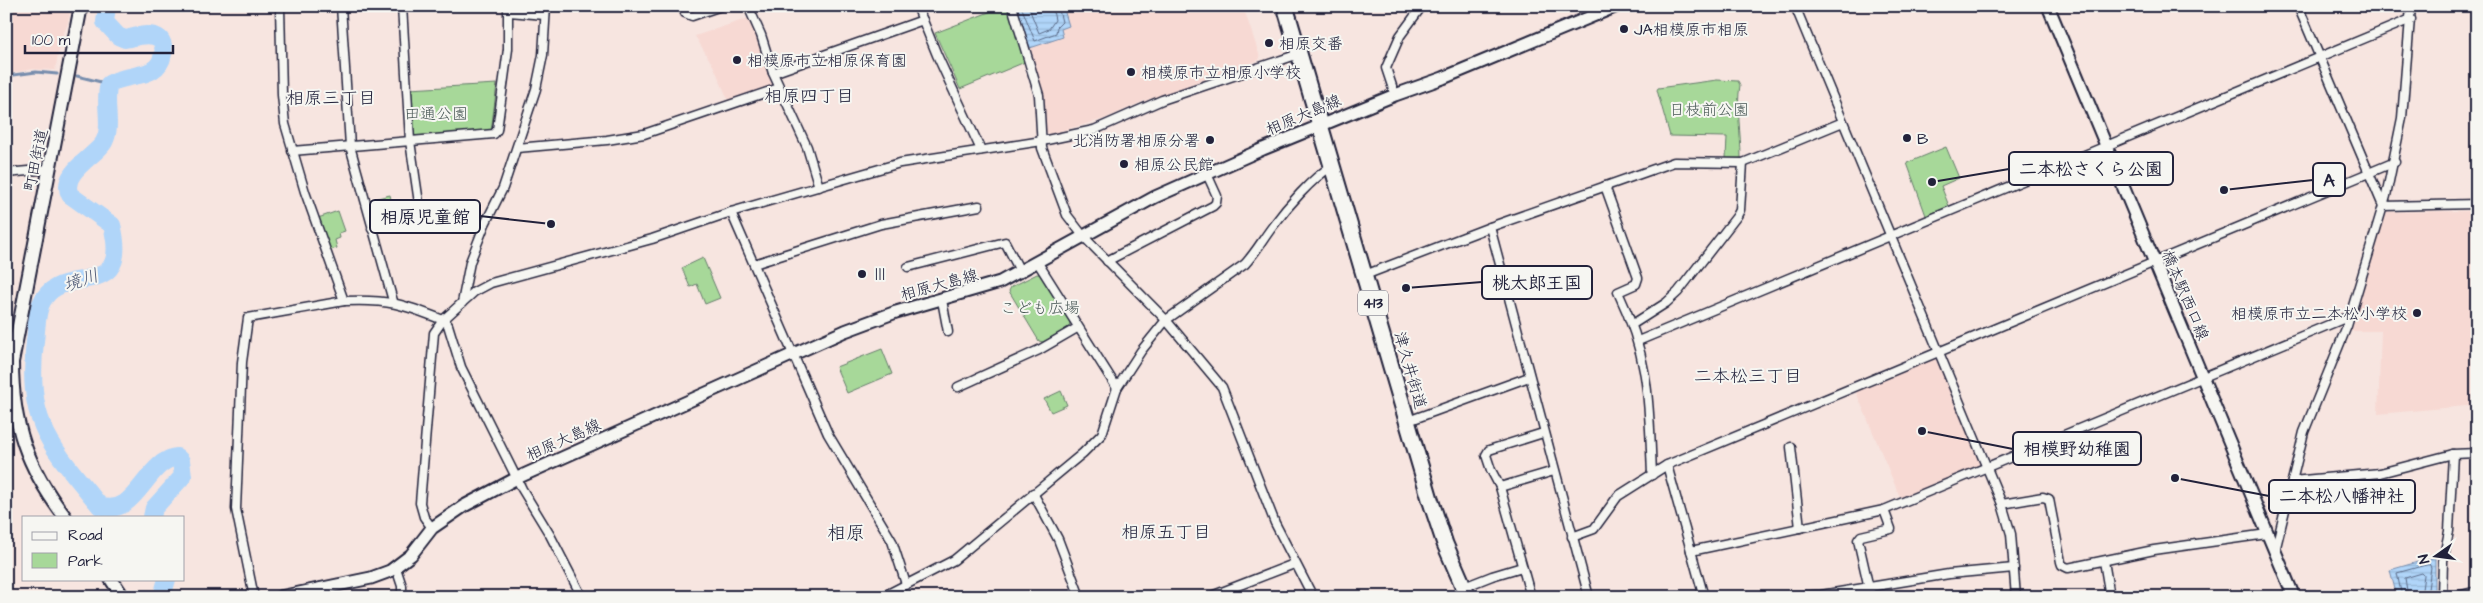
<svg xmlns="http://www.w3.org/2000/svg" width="2483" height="603" font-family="'Architects Daughter','Klee One',sans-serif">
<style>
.built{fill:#f7d9d3}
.green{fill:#a7d899;stroke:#647d6a}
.water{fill:url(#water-rules);stroke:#778dad}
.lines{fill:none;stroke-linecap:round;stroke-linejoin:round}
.shore{stroke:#5b6a87;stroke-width:1}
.stream{stroke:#778dad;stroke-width:3}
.river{stroke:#b0d5f9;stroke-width:18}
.street-casing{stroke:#22223b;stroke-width:11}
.secondary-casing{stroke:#22223b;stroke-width:15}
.primary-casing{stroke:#22223b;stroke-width:16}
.highway-casing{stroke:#22223b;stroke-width:19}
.street{stroke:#f6f6f2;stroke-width:8}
.secondary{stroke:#f6f6f2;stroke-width:11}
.primary{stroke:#f6f6f2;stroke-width:12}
.highway{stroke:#f6f6f2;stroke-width:15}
.poi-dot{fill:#22223b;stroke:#f6f6f2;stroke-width:2}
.labels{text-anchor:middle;stroke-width:4;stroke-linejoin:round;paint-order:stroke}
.shield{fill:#f6f6f2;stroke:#626272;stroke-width:1}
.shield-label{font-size:15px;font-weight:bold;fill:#22223b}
.poi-label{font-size:16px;fill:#22223b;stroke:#f6f6f2;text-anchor:start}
.park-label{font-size:16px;fill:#4a5957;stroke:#f6f6f2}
.street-label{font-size:16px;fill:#22223b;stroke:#f6f6f2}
.neighbourhood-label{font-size:18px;fill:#22223b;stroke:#f6f6f2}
.water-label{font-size:18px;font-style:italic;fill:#4d5874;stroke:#f6f6f2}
.quarter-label{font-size:19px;fill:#22223b;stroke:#f6f6f2}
.leader{fill:none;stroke:#22223b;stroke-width:2}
.callout-dot{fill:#22223b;stroke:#f6f6f2;stroke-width:2}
.callout{fill:#f6f6f2;stroke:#22223b;stroke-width:2}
.callout-label{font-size:18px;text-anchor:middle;font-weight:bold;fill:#22223b}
</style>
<defs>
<pattern id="water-rules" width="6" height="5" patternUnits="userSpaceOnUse" patternTransform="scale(1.25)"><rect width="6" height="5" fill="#b0d5f9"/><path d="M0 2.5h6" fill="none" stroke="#97b7d6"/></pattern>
</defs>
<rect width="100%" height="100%" fill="#f7e5e0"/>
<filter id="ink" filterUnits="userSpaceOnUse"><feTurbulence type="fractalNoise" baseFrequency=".02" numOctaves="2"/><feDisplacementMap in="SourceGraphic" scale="10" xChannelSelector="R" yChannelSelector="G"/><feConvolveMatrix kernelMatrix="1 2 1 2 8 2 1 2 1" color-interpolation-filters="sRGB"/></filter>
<g filter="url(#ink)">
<g class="built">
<polygon points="6,6 72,6 67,26 62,36 55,70 33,69 6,74"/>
<polygon points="1016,6 1243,6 1260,57 1259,60 1144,101 1104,119 1049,134 1046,132 1042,90"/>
<polygon points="749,18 762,45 775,85 729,102 714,67 695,36"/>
<polygon points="2477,211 2477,405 2378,414 2381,331 2348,331 2356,320 2357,314 2354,311 2385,212"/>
<polygon points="1939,352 1987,468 1902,502 1854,387"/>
</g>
<g class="green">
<polygon points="1005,6 1007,6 1025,62 960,89 935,33"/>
<path d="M1717,80L1738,81L1740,85C1736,109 1741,133 1741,158H1726L1727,137L1670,136L1657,90L1658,88Z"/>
<polygon points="497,84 491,132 413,139 409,89"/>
<polygon points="1946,147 1959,178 1941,186 1951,211 1928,221 1907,163"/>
<polygon points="390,195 395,216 378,222 374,220 369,200"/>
<polygon points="338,211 345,231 339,233 340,238 335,240 337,248 330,250 318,218"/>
<polygon points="703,258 720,298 705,304 697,284 690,287 682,268"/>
<polygon points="1037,274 1042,275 1070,322 1069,328 1043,342 1039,341 1009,291 1011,287"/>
<polygon points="882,349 892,374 847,393 836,367"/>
<polygon points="1061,391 1067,405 1051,412 1044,399"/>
</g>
<g class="water">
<polygon points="1016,6 1063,6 1069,26 1061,29 1063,37 1030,48"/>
<polygon points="2435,557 2435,594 2426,597 2397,597 2390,570"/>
</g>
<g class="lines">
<g class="shore">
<polyline points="1021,6 1035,41 1056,33 1057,27 1062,22 1058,6"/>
<polyline points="1028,6 1039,33 1049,29 1055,20 1052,6"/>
<polyline points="2402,597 2397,573 2429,564 2431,567 2427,597"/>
<polyline points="2408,597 2405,578 2422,573 2424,575 2421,597"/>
</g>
<g class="stream">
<polyline points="6,76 36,72 57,74"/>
<polyline points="77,76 109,84"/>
</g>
<g class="river">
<path d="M107,6L105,22L118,36L125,39C136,37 151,31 160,39C163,43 164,49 163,54C158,81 127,72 109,84C103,102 113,126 104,142C96,156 59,173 70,195L112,225C131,300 68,265 45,297C36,308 37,327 35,341C26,424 50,445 100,506C136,519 146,460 177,457L181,461L183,476L154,508L152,517"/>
<polyline points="162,597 167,579"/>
</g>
<defs>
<g id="street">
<polyline points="280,6 282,95 285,124 305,192 344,301"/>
<polyline points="341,6 350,146 393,301"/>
<polyline points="683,6 685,13 692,16 721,6"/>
<polyline points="748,6 761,35 773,73 807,147 819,187"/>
<polyline points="917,6 937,55 981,150"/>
<polyline points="1012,6 1039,95 1042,148 1067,215 1084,237 1166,320 1222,387 1275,523 1313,597"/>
<polyline points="1795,6 2002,504 2011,534 2016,597"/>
<polyline points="2298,6 2383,206 2477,204"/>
<polyline points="509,12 545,15"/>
<polyline points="773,73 923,20"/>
<polyline points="1395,95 1386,68 1400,36 1422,6"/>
<polyline points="517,148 607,140 644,134 779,88"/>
<polyline points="292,151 494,134 497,130 508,49 508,6"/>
<polyline points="6,173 50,169"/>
<path d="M1605,186L1638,278L1636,284L1618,292C1650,359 1649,403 1652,475"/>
<polyline points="731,212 828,434 892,541 906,584"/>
<polyline points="1490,227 1589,597"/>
<polyline points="372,229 420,210 410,141 402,6"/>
<polyline points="1107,261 1213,206 1216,203 1217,196 1207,174"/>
<polyline points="1038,263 1117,388"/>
<polyline points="754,264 881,224 979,206"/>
<polyline points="908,267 1005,242 1021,273"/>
<polyline points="1365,275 1490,227 1674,162 1743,163 1843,122"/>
<polyline points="942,300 948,332"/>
<polyline points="462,303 470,262 485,224 503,188 536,89 543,55 546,6"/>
<polyline points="1633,324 1666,303 1678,292 1737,216 1740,210 1743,163"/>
<polyline points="1638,341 2411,19"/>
<polyline points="958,387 1039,350 1077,328"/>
<polyline points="1408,421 1529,377"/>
<polyline points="1791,447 1800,528"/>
<polyline points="1667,465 1704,597"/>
<polyline points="2292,481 2380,473 2453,454 2477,453"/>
<polyline points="1500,487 1491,470 1486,455 1489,450 1543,433"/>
<polyline points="1033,493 1058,539 1080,597"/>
<polyline points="2002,504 2043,497 2049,499 2061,562 2062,565 2068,568 2154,550 2267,534"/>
<polyline points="432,528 424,517 420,503 434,333 443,320 474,292 491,283 652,239 731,212 900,163 1042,141 1094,130 1162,100 1299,54"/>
<polyline points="1572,537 1594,529 1618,496 1667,465 2395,162"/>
<polyline points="2274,549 2276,547 2304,432 2347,326 2386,196 2402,118 2411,6"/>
<polyline points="1691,551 1884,510 2350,316"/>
<polyline points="2104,561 2110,597"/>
<polyline points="396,568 402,586 402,597"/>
<polyline points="1464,587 1492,576 1522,567"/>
<path d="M254,597L236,509L242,362L248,318L344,301C388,299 403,304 443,320L448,325L461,367L522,489L550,535L582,597"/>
<path d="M882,597L954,560L1083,453L1102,434L1117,388L1141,351L1166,320L1245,264C1256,252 1263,239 1273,226C1287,207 1312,178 1332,166"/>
<polyline points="1209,597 1294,564"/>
<polyline points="1531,597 1500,487 1554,471"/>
<polyline points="1778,597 1821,595 1949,574 2014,568"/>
<polyline points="1871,597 1858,540 1861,536 1891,529 1884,510"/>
<polyline points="2442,597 2443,561 2449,531 2453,454"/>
<polyline points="2454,597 2477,591"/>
</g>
<g id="secondary">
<polyline points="2048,6 2294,597"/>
<polyline points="280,597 371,578 390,571 411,555 432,528 464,506 517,478 845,331 896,312 1000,282 1155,197 1263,149 1395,95 1443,78 1617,6"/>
</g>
<g id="primary">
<path d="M65,517C27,467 12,425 12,362L81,6"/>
<polyline points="111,579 123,597"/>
</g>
<polyline id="highway" points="1285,6 1430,499 1445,544 1468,597"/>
</defs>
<use href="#street" class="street-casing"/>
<use href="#secondary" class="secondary-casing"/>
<use href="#primary" class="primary-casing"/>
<use href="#highway" class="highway-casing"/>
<use href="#street" class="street"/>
<use href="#secondary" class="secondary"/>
<use href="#primary" class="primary"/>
<use href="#highway" class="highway"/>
</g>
</g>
<g class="poi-dot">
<circle cx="1624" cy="29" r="5"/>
<circle cx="1269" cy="43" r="5"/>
<circle cx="737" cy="60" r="5"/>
<circle cx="1131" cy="72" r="5"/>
<circle cx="1907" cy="138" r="5"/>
<circle cx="1210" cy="140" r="5"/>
<circle cx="1124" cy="164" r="5"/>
<circle cx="862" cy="274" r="5"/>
<circle cx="2417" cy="313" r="5"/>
</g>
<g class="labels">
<rect class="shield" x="1358" y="290.5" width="30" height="25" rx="4"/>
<g class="shield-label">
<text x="1373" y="308">413</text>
</g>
<g class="poi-label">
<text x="1634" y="35">JA相模原市相原</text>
<text x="1279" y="49">相原交番</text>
<text x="747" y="66">相模原市立相原保育園</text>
<text x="1141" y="78">相模原市立相原小学校</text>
<text x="1917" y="144">B</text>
<text x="1200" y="146" text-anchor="end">北消防署相原分署</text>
<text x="1134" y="170">相原公民館</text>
<text x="872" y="280">Ⅲ</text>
<text x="2407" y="319" text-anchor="end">相模原市立二本松小学校</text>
</g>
<g class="park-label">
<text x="1709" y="115">日枝前公園</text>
<text x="436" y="119">田通公園</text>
<text x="1040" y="313">こども広場</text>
</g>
<g class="street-label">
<text transform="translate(1303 114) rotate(-23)" y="6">相原大島線</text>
<text transform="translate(35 160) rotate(-78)" y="6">町田街道</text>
<text transform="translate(939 284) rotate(-15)" y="6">相原大島線</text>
<text transform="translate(2186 295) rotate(67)" y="6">橋本駅西口線</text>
<text transform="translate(1411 370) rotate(74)" y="6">津久井街道</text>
<text transform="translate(563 439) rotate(-24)" y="6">相原大島線</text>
</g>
<g class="neighbourhood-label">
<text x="809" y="102">相原四丁目</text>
<text x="331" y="104">相原三丁目</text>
<text x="1748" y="382">二本松三丁目</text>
<text x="1166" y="538">相原五丁目</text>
</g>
<g class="water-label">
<text transform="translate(81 280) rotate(-19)" y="6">境川</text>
</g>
<g class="quarter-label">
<text x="846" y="539">相原</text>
</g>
</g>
<path class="leader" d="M1932 182L2009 169M2224 190L2313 180M551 224L480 216M1406 288L1482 282M1922 431L2013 449M2175 478L2269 496"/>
<g class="callout-dot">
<circle cx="1932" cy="182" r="5"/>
<circle cx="2224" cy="190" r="5"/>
<circle cx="551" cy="224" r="5"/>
<circle cx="1406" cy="288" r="5"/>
<circle cx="1922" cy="431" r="5"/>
<circle cx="2175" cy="478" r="5"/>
</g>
<g class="callout">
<rect x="2009" y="152" width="164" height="33" rx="5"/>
<rect x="2313" y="163" width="32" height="33" rx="5"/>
<rect x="370" y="200" width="110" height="33" rx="5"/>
<rect x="1482" y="266" width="110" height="33" rx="5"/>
<rect x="2013" y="432" width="128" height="33" rx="5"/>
<rect x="2269" y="480" width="146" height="33" rx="5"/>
</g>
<g class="callout-label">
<text x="2091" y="175">二本松さくら公園</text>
<text x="2329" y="186">A</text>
<text x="425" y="223">相原児童館</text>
<text x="1537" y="289">桃太郎王国</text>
<text x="2077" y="455">相模野幼稚園</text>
<text x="2342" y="502">二本松八幡神社</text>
</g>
<rect width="2483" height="603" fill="none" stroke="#f6f6f2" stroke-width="25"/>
<rect x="12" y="12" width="2458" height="578" fill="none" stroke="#22223b" stroke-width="2" filter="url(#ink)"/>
<rect x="22" y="516" width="162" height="65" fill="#f6f6f2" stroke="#a1a1a9"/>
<rect x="32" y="532" width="25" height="8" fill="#f6f6f2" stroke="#a1a1a9"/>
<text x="68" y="540" font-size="15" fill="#22223b">Road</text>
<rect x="32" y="553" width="25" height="15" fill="#a7d899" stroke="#a1a1a9"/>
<text x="68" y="566" font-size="15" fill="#22223b">Park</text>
<g transform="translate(2436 556) rotate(256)" stroke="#f6f6f2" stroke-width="4" paint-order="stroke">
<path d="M0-4L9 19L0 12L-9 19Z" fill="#22223b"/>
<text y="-8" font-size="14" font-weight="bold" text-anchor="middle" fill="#22223b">N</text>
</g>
<path d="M25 45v8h148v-8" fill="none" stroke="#22223b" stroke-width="2.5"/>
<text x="32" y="45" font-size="15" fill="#22223b" stroke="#f6f6f2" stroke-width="4" paint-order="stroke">100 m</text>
</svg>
